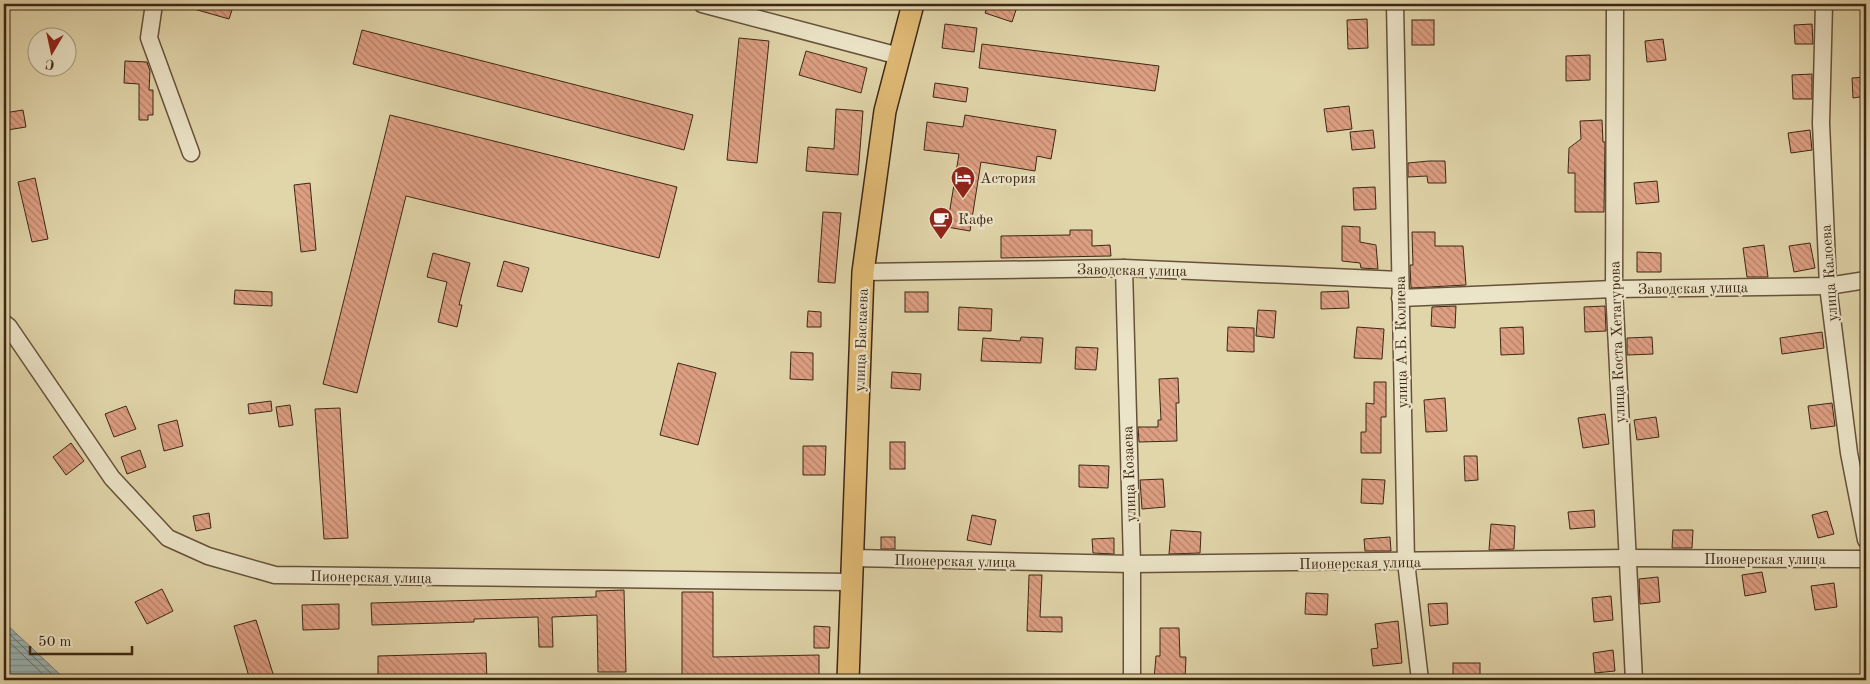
<svg xmlns="http://www.w3.org/2000/svg" width="1870" height="684" font-family="'Old Standard TT',serif">
<style>
.water{fill:url(#water-rules);stroke:#757d75}
.lines{fill:none;stroke-linecap:round;stroke-linejoin:round}
.shore{stroke:#6c6e65;stroke-width:1}
.building{fill:url(#building-back-hatch);stroke:#3d2715}
.minor-casing{stroke:#66523a;stroke-width:19}
.major-casing{stroke:#3d2715;stroke-width:24}
.minor{stroke:#ece4c8;stroke-width:16}
.major{stroke:#e0ba75;stroke-width:21}
.labels{text-anchor:middle;stroke-width:4.5;stroke-linejoin:round;paint-order:stroke}
.poi-label{font-size:15px;fill:#3d2715;stroke:#ece4c8;text-anchor:start}
.street-label{font-size:15px;fill:#3d2715;stroke:#ece4c8}
</style>
<defs>
<pattern id="water-rules" width="6" height="5" patternUnits="userSpaceOnUse" patternTransform="scale(1.25)"><rect width="6" height="5" fill="#9ab6b5"/><path d="M0 2.5h6" fill="none" stroke="#7f9492"/></pattern>
<pattern id="building-back-hatch" width="6" height="6" patternUnits="userSpaceOnUse" patternTransform="scale(1.25)"><rect width="6" height="6" fill="#de9f83"/><path d="M-1 5l2 2M0 0l6 6M5-1l2 2" fill="none" stroke="#b5826a"/></pattern>
</defs>
<rect width="100%" height="100%" fill="#e1d5aa"/>
<filter id="stains"><feTurbulence type="fractalNoise" baseFrequency=".004" numOctaves="4"/><feColorMatrix values="0 0 0 0 .2 0 0 0 0 .09 0 0 0 0 .02 0 0 0 .5 -.17"/></filter>
<radialGradient id="worn" r=".72"><stop offset=".6" stop-color="#630" stop-opacity="0"/><stop offset="1" stop-color="#630" stop-opacity=".3"/></radialGradient>
<polygon class="water" points="4,622 66,680 4,680"/>
<g class="lines">
<g class="shore">
<polyline points="4,629 58,680"/>
<polyline points="4,637 49,680"/>
</g>
</g>
<g class="building">
<polygon points="188,4 234,4 229,19 187,7"/>
<polygon points="988,4 1018,4 1012,22 985,13"/>
<polygon points="1367,19 1368,48 1348,49 1347,20"/>
<rect x="1412" y="20" width="22" height="25"/>
<polygon points="945,24 977,28 974,52 942,48"/>
<polygon points="1812,24 1813,44 1795,44 1794,25"/>
<polygon points="362,30 693,115 684,150 353,64"/>
<polygon points="739,38 769,41 757,163 727,160"/>
<polygon points="1663,39 1666,60 1647,62 1645,41"/>
<polygon points="982,44 1159,66 1155,91 979,68"/>
<polygon points="806,51 867,68 861,93 799,75"/>
<polygon points="1590,55 1590,80 1566,81 1566,56"/>
<polygon points="125,61 147,62 150,71 149,90 153,90 153,115 148,115 148,120 139,120 139,84 124,83"/>
<polygon points="1812,74 1812,99 1793,99 1792,75"/>
<polygon points="1866,77 1866,96 1853,98 1852,78"/>
<polygon points="935,83 968,88 966,102 933,97"/>
<polygon points="1349,106 1352,129 1327,132 1324,109"/>
<polygon points="836,109 863,111 858,175 806,171 808,147 834,149"/>
<polygon points="23,110 26,127 7,130 4,113"/>
<polygon points="390,115 677,187 659,258 406,196 357,393 323,384"/>
<polygon points="965,115 1056,130 1051,159 1037,156 1035,171 981,162 970,231 947,227 959,154 924,150 927,122 963,127"/>
<polygon points="1602,120 1603,142 1605,142 1604,212 1575,212 1575,173 1568,173 1569,148 1581,139 1580,121"/>
<polygon points="1373,130 1375,148 1352,150 1350,132"/>
<polygon points="1810,130 1812,150 1791,153 1788,133"/>
<polygon points="1429,161 1445,161 1446,183 1428,183 1427,176 1408,177 1408,163"/>
<polygon points="35,178 48,239 32,242 18,182"/>
<polygon points="1657,181 1659,202 1636,204 1634,183"/>
<polygon points="310,183 316,250 301,252 294,185"/>
<polygon points="1375,187 1376,209 1354,210 1353,188"/>
<polygon points="823,212 841,213 835,283 818,282"/>
<polygon points="1342,226 1360,227 1360,242 1376,245 1378,269 1361,268 1360,263 1342,261"/>
<polygon points="1070,230 1092,230 1092,246 1110,245 1111,256 1001,258 1001,236 1070,235"/>
<polygon points="1412,232 1435,232 1435,246 1463,246 1466,285 1411,288 1410,265 1413,265"/>
<polygon points="1810,243 1815,268 1794,272 1789,246"/>
<polygon points="1764,245 1768,277 1747,277 1743,248"/>
<polygon points="1637,252 1661,253 1661,272 1637,272"/>
<polygon points="433,253 470,263 459,305 462,305 457,327 438,322 447,282 427,277"/>
<polygon points="504,261 529,268 522,292 497,286"/>
<polygon points="235,290 272,292 272,306 234,304"/>
<polygon points="1348,291 1349,308 1321,309 1321,292"/>
<rect x="905" y="292" width="23" height="20"/>
<polygon points="1456,306 1455,328 1431,326 1432,307"/>
<polygon points="1605,306 1606,331 1585,332 1584,307"/>
<polygon points="959,307 992,309 991,331 958,330"/>
<polygon points="1258,310 1276,311 1274,338 1256,336"/>
<polygon points="808,311 821,312 821,327 807,327"/>
<polygon points="1228,327 1254,328 1254,352 1227,351"/>
<polygon points="1357,327 1384,329 1382,359 1354,358"/>
<polygon points="1523,327 1524,354 1501,355 1500,328"/>
<polygon points="1822,332 1824,348 1782,354 1780,338"/>
<polygon points="1021,337 1043,338 1041,363 981,361 983,338 1020,341"/>
<polygon points="1652,337 1653,354 1627,355 1627,338"/>
<polygon points="1076,347 1098,348 1096,370 1075,369"/>
<polygon points="791,352 813,353 813,380 790,379"/>
<polygon points="678,363 716,373 698,445 660,435"/>
<polygon points="892,372 921,374 920,390 891,388"/>
<polygon points="1178,378 1179,403 1176,403 1177,441 1139,442 1138,427 1158,427 1158,420 1161,420 1159,379"/>
<polygon points="1374,382 1386,382 1386,417 1381,417 1381,453 1361,453 1361,432 1366,432 1366,403 1374,404"/>
<polygon points="1445,398 1447,431 1426,432 1424,400"/>
<polygon points="271,401 272,411 249,414 248,404"/>
<polygon points="1832,403 1835,426 1811,429 1808,406"/>
<polygon points="290,405 293,425 279,427 276,407"/>
<polygon points="126,406 136,429 114,437 105,414"/>
<polygon points="340,408 348,538 324,539 315,409"/>
<polygon points="1605,414 1609,444 1583,448 1578,418"/>
<polygon points="1656,417 1659,437 1637,440 1634,420"/>
<polygon points="177,420 183,446 164,451 158,425"/>
<rect x="890" y="442" width="15" height="27"/>
<polygon points="71,443 84,461 66,475 53,457"/>
<polygon points="803,446 826,446 825,475 803,475"/>
<polygon points="140,450 146,467 127,474 121,457"/>
<polygon points="1464,456 1477,456 1478,480 1465,481"/>
<polygon points="1079,465 1109,466 1108,488 1079,487"/>
<polygon points="1163,479 1165,507 1142,509 1140,480"/>
<polygon points="1362,479 1385,480 1383,504 1361,503"/>
<polygon points="1594,510 1595,527 1570,529 1568,512"/>
<polygon points="1827,511 1834,534 1818,538 1812,515"/>
<polygon points="209,513 211,528 196,531 193,516"/>
<polygon points="972,515 996,520 991,545 967,540"/>
<polygon points="1491,524 1515,526 1514,549 1489,550"/>
<polygon points="1171,530 1201,532 1200,553 1169,554"/>
<polygon points="1673,530 1693,530 1692,548 1672,548"/>
<rect x="881" y="537" width="14" height="12"/>
<polygon points="1390,537 1391,551 1365,551 1364,539"/>
<polygon points="1114,538 1114,554 1093,553 1092,539"/>
<polygon points="1762,572 1766,592 1745,596 1742,575"/>
<polygon points="1029,575 1042,575 1040,617 1062,617 1062,632 1027,631"/>
<polygon points="1658,577 1660,602 1640,604 1639,579"/>
<polygon points="1834,583 1837,607 1815,610 1811,586"/>
<polygon points="162,589 173,611 147,624 135,602"/>
<polygon points="624,590 626,672 598,672 597,615 552,617 553,647 539,647 538,617 474,619 474,622 372,625 371,603 596,597 596,591"/>
<polygon points="682,592 713,592 713,657 819,655 819,675 714,676 682,675"/>
<polygon points="1306,593 1328,594 1327,615 1305,614"/>
<polygon points="1611,596 1613,620 1594,622 1592,598"/>
<polygon points="1447,603 1448,624 1430,626 1428,604"/>
<polygon points="339,604 339,629 303,630 302,605"/>
<polygon points="256,620 275,680 250,680 234,626"/>
<polygon points="1398,621 1402,663 1373,666 1371,649 1378,648 1375,624"/>
<polygon points="814,626 830,627 829,648 814,648"/>
<polygon points="1160,628 1179,628 1180,657 1186,657 1185,680 1154,679 1156,656 1160,656"/>
<polygon points="1613,650 1615,671 1595,673 1593,653"/>
<polygon points="486,653 487,680 378,680 378,656"/>
<rect x="1453" y="663" width="27" height="17"/>
</g>
<g class="lines">
<defs>
<g id="minor">
<polyline points="154,4 149,38 191,153"/>
<polyline points="702,4 899,56"/>
<polyline points="1395,4 1406,562 1420,680"/>
<polyline points="1615,4 1614,289 1634,680"/>
<polyline points="1824,4 1821,123 1828,286 1849,453 1866,540"/>
<polyline points="1124,268 1132,564 1132,680"/>
<polyline points="863,272 1124,268 1400,280"/>
<polyline points="1400,298 1614,289 1828,286 1866,280"/>
<polyline points="4,323 9,327 112,478 168,538 208,556 275,575 852,582"/>
<polyline points="853,558 1132,564 1627,558 1866,559"/>
</g>
<polyline id="major" points="848,680 863,272 885,111 913,4"/>
</defs>
<use href="#minor" class="minor-casing"/>
<use href="#major" class="major-casing"/>
<use href="#minor" class="minor"/>
<use href="#major" class="major"/>
</g>
<defs>
<symbol id="hotel-pin" viewBox="-11 -11 22 30"><path d="M0 17L-7.5 6A9.5 9.5 0 1 1 7.5 6Z" fill="#8f2418" stroke="#ece4c8"/><path d="M-6-4.5h1.5V1H6V5H4.5V3h-9V5H-6ZM-4 0a1.8 1.8 0 1 1 3.6 0ZM.5 0V-2.5h3Q6-2.5 6 0Z" fill="#fff"/></symbol>
<symbol id="cafe-pin" viewBox="-11 -11 22 30"><path d="M0 17L-7.5 6A9.5 9.5 0 1 1 7.5 6Z" fill="#8f2418" stroke="#ece4c8"/><path d="M-5.5-4.5H6V0H3Q3 3.5 0 3.5H-2.5Q-5.5 3.5-5.5 0ZM3-3.2v2h1.7v-2ZM-6 4.5H4V6H-6Z" fill="#fff"/></symbol>
</defs>
<g fill-rule="evenodd">
<use href="#hotel-pin" x="949" y="164" width="28" height="38"/>
<use href="#cafe-pin" x="927" y="205" width="28" height="38"/>
</g>
<g class="labels">
<g class="poi-label">
<text x="980" y="183">Астория</text>
<text x="958" y="224">Кафе</text>
</g>
<g class="street-label">
<text transform="translate(1132 270) rotate(1)" y="5">Заводская улица</text>
<text transform="translate(1829 273) rotate(-94)" y="5">улица Калоева</text>
<text transform="translate(1693 288) rotate(-1)" y="5">Заводская улица</text>
<text transform="translate(861 340) rotate(-88)" y="5">улица Баскаева</text>
<text transform="translate(1401 342) rotate(-91)" y="5">улица А.Б. Колиева</text>
<text transform="translate(1617 342) rotate(-92)" y="5">улица Коста Хетагурова</text>
<text transform="translate(1129 474) rotate(-92)" y="5">улица Козаева</text>
<text x="1765" y="564">Пионерская улица</text>
<text transform="translate(955 561) rotate(1)" y="5">Пионерская улица</text>
<text transform="translate(1360 563) rotate(-1)" y="5">Пионерская улица</text>
<text transform="translate(371 577) rotate(1)" y="5">Пионерская улица</text>
</g>
</g>
<rect width="1870" height="684" fill="none" stroke="#e1d5aa" stroke-width="20"/>
<rect x="5" y="5" width="1860" height="674" fill="none" stroke="#3d2715" stroke-width="2.5"/>
<rect x="10" y="10" width="1850" height="664" fill="none" stroke="#3d2715"/>
<g transform="translate(52 52) rotate(189)"><circle r="24" fill="#ece4c8" stroke="#a69880"/>
<path d="M0-4L9 19L0 12L-9 19Z" fill="#8f2418"/>
<text y="-8" font-size="14" font-weight="bold" text-anchor="middle" fill="#3d2715">С</text>
</g>
<path d="M30 646v8h102v-8" fill="none" stroke="#3d2715" stroke-width="2.5"/>
<text x="38" y="646" font-size="15" fill="#3d2715" stroke="#ece4c8" stroke-width="4" paint-order="stroke">50 m</text>
<rect width="100%" height="100%" filter="url(#stains)"/>
<rect width="100%" height="100%" fill="url(#worn)"/>
</svg>
